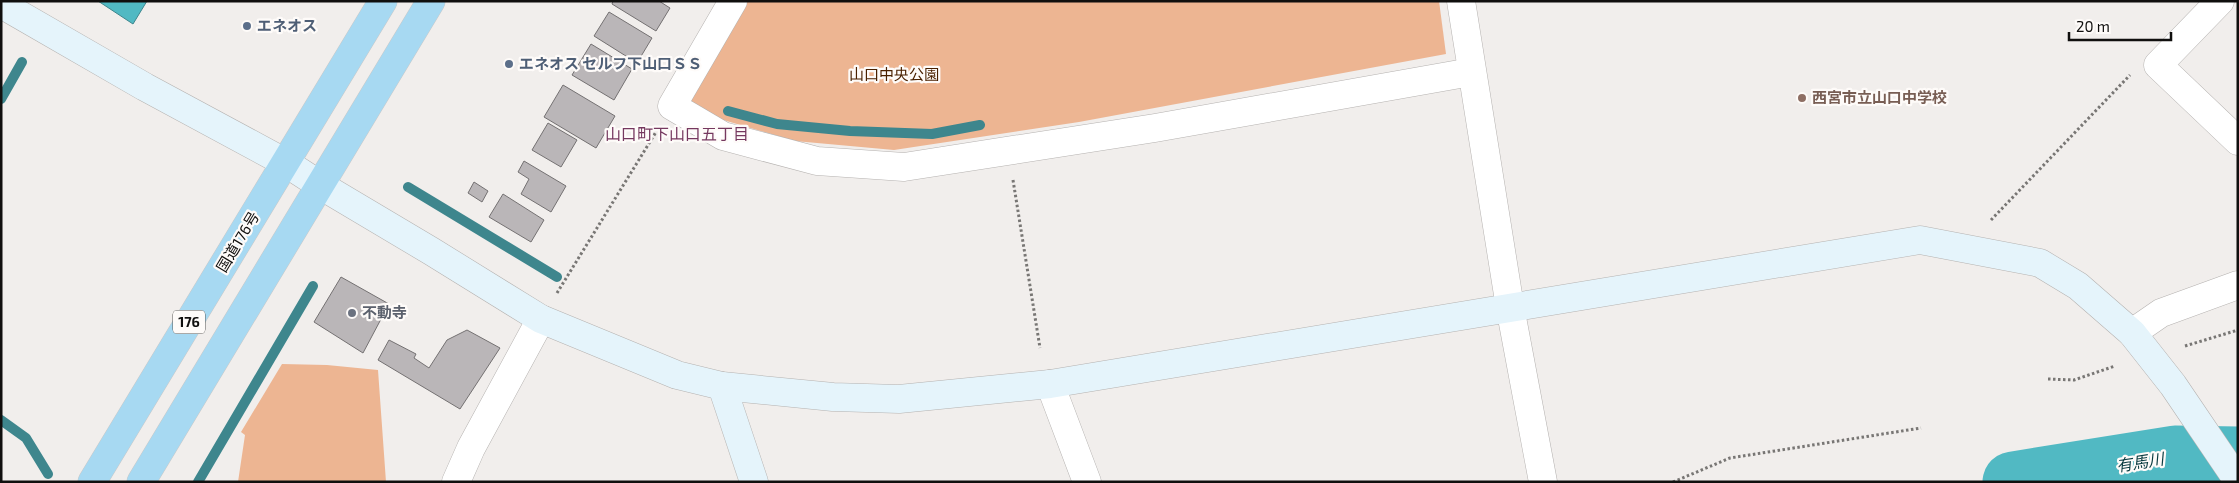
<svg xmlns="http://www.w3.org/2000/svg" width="2239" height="483" font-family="'Exo 2','Noto Sans JP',sans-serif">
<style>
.green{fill:#edb592}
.water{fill:#51b9c3;stroke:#3e868d}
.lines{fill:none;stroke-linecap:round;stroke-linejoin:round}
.stream{stroke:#3e868d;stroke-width:10}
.river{stroke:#51b9c3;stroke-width:61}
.building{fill:#bab6b8;stroke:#747172}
.street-casing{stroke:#b5b2b0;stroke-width:29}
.secondary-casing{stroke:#b5b2b0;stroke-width:29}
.highway-casing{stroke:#cacaca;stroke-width:29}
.path{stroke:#787674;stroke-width:3;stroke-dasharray:2.5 2.5;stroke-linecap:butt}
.street{stroke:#fff;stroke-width:28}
.secondary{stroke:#e5f4fb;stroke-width:28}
.highway{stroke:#a7d9f2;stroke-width:28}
.service-dot{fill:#5c6f8a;stroke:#fefbf9;stroke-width:2}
.education-dot{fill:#8d6e63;stroke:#fefbf9;stroke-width:2}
.worship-dot{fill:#6b7280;stroke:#fefbf9;stroke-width:2}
.labels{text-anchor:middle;stroke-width:4.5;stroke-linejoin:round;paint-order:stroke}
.shield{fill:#fefbf9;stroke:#575654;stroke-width:1}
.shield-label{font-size:14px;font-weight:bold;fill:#100f0e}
.service-label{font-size:15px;font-weight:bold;fill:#4e5e75;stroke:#fefbf9;text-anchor:start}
.park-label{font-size:15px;fill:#4a2100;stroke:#fefbf9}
.education-label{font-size:15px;font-weight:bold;fill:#785e54;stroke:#fefbf9;text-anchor:start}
.street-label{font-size:15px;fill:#100f0e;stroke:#fefbf9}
.worship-label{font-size:15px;font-weight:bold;fill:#5b616d;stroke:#fefbf9;text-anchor:start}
.neighbourhood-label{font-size:16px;fill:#75385f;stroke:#fefbf9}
.water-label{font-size:16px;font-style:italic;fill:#093b40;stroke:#fefbf9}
</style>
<rect width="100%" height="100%" fill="#f1eeec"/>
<g class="green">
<polygon points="745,1 1439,1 1446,54 1079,122 894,150 795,141 720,119 685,100"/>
<polygon points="282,364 327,365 378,370 386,482 238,482 245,435 241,432"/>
</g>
<polygon class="water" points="98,1 147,1 133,24"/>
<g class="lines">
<g class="stream">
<polyline points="1,99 22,62"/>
<polyline points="728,111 777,124 850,131 932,134 980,125"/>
<polyline points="408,187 557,277"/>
<polyline points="1,420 26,438 48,474"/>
<polyline points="198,482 313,286"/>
</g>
<polyline class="river" points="2013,482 2175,456 2238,457"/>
</g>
<g class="building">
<polygon points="613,1 659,1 670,8 656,31 612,4"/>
<polygon points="609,12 652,38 637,63 594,36"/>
<polygon points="591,44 632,69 614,100 572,75"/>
<polygon points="563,85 615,116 596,148 544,117"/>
<polygon points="548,123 577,140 561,167 532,150"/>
<polygon points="524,161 566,186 551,212 521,194 529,179 518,172"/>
<polygon points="474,182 488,191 482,202 468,193"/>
<polygon points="503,194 544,220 531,242 489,217"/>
<polygon points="341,277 389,304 363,353 314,322"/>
<polygon points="467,330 500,348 460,409 378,360 389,340 416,354 414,358 429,368 447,340"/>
</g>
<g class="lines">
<defs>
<g id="street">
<polyline points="733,1 672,106 723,136 817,161 904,167 1155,128 1471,72"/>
<polyline points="1461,1 1510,307 1543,482"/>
<polyline points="2220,1 2158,65 2238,141"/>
<polyline points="2132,333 2161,313 2238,285"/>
<polyline points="1050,384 1087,482"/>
<polyline points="456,482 471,448 541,319"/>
</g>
<g id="secondary">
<polyline points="1,4 145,87 286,163 320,185 431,251 541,319 677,375 722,386 833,397 899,399 1050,384 1920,240 2040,263 2078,286 2132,333 2173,385 2238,481"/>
<polyline points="722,386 754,482"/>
</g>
<g id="highway">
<polyline points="92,482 383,1"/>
<polyline points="141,482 431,1"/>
</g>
</defs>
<use href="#street" class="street-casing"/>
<use href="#secondary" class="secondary-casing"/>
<use href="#highway" class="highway-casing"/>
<g class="path">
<polyline points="1013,180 1040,348"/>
<polyline points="1991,220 2130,75"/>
<polyline points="557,293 656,132"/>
<polyline points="2185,346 2238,330"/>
<polyline points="2048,379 2074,380 2115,366"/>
<polyline points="1673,482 1730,458 1921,428"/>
</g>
<use href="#street" class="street"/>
<use href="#secondary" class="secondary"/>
<use href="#highway" class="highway"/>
</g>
<g class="service-dot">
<circle cx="247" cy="26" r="5"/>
<circle cx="509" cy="64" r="5"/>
</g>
<circle class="education-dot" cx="1802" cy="98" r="5"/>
<circle class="worship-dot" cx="352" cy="313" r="5"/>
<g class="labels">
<rect class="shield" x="173" y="310.5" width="32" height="23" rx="4"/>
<g class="shield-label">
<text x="189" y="327">176</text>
</g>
<g class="service-label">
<text x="257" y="31">エネオス</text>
<text x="519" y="69">エネオス セルフ下山口ＳＳ</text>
</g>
<g class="park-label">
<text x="894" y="80">山口中央公園</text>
</g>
<g class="education-label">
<text x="1812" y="103">西宮市立山口中学校</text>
</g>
<g class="street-label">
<text transform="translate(238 242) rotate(-59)" y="5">国道176号</text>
</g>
<g class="worship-label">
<text x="362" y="318">不動寺</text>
</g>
<g class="neighbourhood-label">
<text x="677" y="140">山口町下山口五丁目</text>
</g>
<g class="water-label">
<text transform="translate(2140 462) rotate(-9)" y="6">有馬川</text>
</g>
</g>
<rect width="2239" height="483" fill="none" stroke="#100f0e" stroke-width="5"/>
<path d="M2069 32v8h102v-8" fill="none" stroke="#100f0e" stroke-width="2.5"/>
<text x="2076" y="32" font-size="15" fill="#100f0e" stroke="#fefbf9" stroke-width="4" paint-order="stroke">20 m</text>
</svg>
